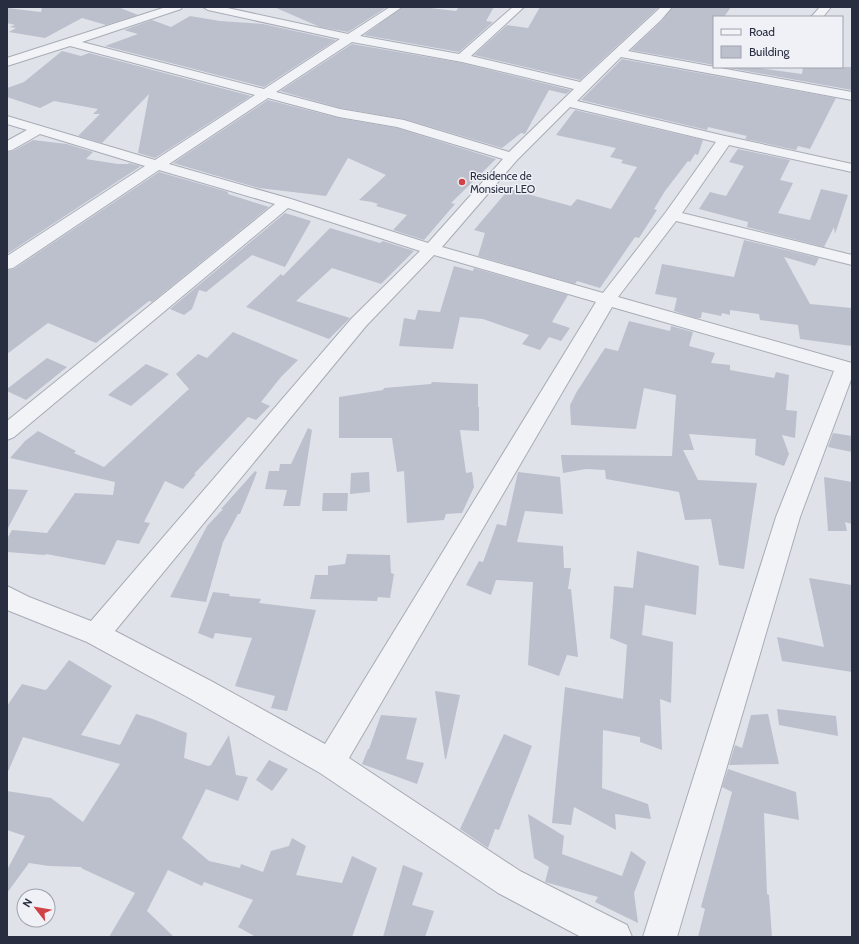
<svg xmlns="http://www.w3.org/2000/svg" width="859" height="944" font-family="Cabin,sans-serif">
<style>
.building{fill:#bcc0cc}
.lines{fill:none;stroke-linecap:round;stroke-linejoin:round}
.minor-casing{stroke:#a8acb6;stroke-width:2}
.minor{fill:#f2f3f7;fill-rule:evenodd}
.poi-dot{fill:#d04245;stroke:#eff1f6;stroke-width:1.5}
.labels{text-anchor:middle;stroke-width:3;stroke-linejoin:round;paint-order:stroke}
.far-poi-label{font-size:11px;fill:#282d40;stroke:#eff1f6;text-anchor:start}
</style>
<rect width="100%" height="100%" fill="#dfe2e9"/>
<g class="building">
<polygon points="42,7 118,7 138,15 106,25 82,18 45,38 9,32 16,28 10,27 15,25 7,23 7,8 41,12"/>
<polygon points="274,7 387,7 348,32 320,27"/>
<polygon points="403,7 422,7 456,11 459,7 494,7 486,21 493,22 459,52 364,35"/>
<polygon points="540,7 659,7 580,80 474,55 507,25 528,28"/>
<polygon points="673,7 731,7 724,17 714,17 714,65 631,50 662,21"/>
<polygon points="190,16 220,21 263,24 336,40 264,87 105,46 138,34 124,30 152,20 171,27"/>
<polygon points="352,44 462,63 571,90 566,94 549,90 525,134 521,133 502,148 404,119 340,108 280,91"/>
<polygon points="62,51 81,56 89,53 251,96 155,158 138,153 149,94 102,143 78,136 100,114 93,114 98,109 54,101 40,108 7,97 7,88 24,82"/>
<polygon points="622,59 836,98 810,149 798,146 796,150 745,139 747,136 708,127 707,130 581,100"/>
<polygon points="724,67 751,67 802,74 803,67 852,67 852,90"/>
<polygon points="268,100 339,118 397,128 496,159 451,203 455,204 424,240 393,230 407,215 376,206 378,204 372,202 359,200 386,175 348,158 326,196 259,188 173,163"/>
<polygon points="575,110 703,140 698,155 695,154 690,162 688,161 665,191 654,209 657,210 639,238 635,237 600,288 577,281 575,284 478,256 485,233 474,230 509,189 571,206 577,199 611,209 637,167 621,163 623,160 610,157 616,148 556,135"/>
<polygon points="33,140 67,144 93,152 86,159 118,164 128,164 129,163 141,166 7,254 7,152 13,151"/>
<polygon points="738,149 790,160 780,180 793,183 778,213 810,220 821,189 848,195 835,234 834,227 824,247 747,227 748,222 699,209 710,192 726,196 744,166 729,162"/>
<polygon points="159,172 225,191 228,192 228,194 269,207 152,302 149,301 96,343 48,323 7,354 7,270 14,269"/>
<polygon points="285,213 311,221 285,267 252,255 206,292 199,290 192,309 184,315 170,309"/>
<polygon points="330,228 380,243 383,241 414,251 381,284 332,268 296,301 350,318 329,339 246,307 281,274 283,276"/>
<polygon points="744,240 819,258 815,266 784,257 810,304 852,308 852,346 800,339 798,325 760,320 759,314 730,310 730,315 722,313 721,316 702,312 701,318 696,318 674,311 677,298 655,294 662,264 734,277"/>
<polygon points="454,266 473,271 474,268 568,295 552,322 570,328 561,341 549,337 540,350 522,344 529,335 483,319 460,317 453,349 399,346 404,318 415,320 418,310 440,312"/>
<polygon points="629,321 670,331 671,326 693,332 689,346 715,353 711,363 730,365 730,370 774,378 776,372 789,375 786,410 797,411 795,438 782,435 789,454 784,466 755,455 756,439 689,434 694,450 683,450 698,480 757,483 744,569 719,565 711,519 685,520 679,492 606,479 605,470 586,469 563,473 561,455 672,456 676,395 644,388 636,429 571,425 570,405 576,393 605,348 618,351"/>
<polygon points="233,332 298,360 281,377 261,402 270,406 256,420 248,417 194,474 196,474 183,489 165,481 144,522 150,523 139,544 117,540 105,565 46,554 45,555 7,552 7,539 12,530 47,533 75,493 113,495 115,482 10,458 25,441 38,431 76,451 74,453 104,467 189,389 176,374 198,354 207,358"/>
<polygon points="47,358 67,367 26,400 7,391 7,389"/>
<polygon points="146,364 169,374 131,406 108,395"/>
<polygon points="432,382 478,384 478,407 479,407 479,431 460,430 466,473 472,472 474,487 462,513 446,514 444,520 407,523 404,471 397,472 392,438 339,438 339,397 383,390 384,388 431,384"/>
<polygon points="308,428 312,430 300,506 283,506 287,490 265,489 269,471 279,471 280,464 291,464"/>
<polygon points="833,433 852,436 852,452 828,447"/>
<polygon points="255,471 257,472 252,485 240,514 238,514 223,542 206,602 170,597 207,526 223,509 221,509"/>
<polygon points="369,472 370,492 350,494 351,473"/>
<polygon points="518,472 560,477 563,514 525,511 517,542 563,546 564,568 571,568 568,589 571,589 578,657 567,655 559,676 528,665 533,582 496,580 491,595 466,585 479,561 483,562 497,524 506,526"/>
<polygon points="824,477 852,482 852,524 845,522 847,531 828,531"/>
<polygon points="7,489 28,490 7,530"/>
<polygon points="323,493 348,493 347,511 322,511"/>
<polygon points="637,551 699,566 696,615 645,605 642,635 673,642 671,703 660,699 662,750 640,742 640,737 603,730 602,788 648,804 651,819 615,814 616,830 574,807 571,825 552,823 565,687 623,699 627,645 610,638 613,602 614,586 633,588"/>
<polygon points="347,554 390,555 391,573 394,574 390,598 378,597 377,601 310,599 315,575 328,575 328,566 345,564"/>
<polygon points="809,578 852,585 852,672 782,661 777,637 824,647"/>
<polygon points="213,592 230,594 229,596 261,599 259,603 316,610 287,711 271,708 275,696 235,686 252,638 215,633 213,639 198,633"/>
<polygon points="69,660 112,686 81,735 120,745 136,714 153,719 187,733 184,758 208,766 211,765 229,735 236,775 248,777 238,801 206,789 182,838 209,861 240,868 241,864 263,872 271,851 289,846 292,838 306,846 296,875 342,883 352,856 377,868 352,937 256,937 238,927 253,900 204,882 202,886 168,870 147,911 174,937 109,937 135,893 81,868 82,867 49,866 29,863 7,893 7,870 25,836 7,830 7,791 51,798 83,822 120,764 23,737 7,774 7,706 22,684 45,690 47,689"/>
<polygon points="435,691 460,695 446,759 445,759"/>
<polygon points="777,709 836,716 838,736 779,725"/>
<polygon points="768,714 779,764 729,765 735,745 742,748 751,715"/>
<polygon points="381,715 417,718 406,759 424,763 417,784 362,764 368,749 369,749"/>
<polygon points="504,734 532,746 499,830 495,829 488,848 460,829"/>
<polygon points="269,760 288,769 272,791 256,780"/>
<polygon points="728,769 796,792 799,820 764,813 767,894 769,895 772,937 698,937 705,909 701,907 732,792 722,787"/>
<polygon points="528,814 564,836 562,854 622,876 631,851 646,862 634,893 638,923 595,902 598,897 545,882 549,867 534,858"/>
<polygon points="403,865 423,873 412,905 434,911 425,937 383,937"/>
</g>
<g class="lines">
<defs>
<g id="minor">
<path d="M166,7H182L181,9L82,42L264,89L340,39L208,10L203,7H223L348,34L390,7H402L360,36L459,54L513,7H524L471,56L580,82L661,7H672L661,20L628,51L852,92V100L621,57L577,101L725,136L852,164V172L729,145L682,213L852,255V265L676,221L618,297L852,363V377L800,517L677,937H643L776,517L834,371L612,307L349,758L520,871L627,925L632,937H581L498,893L320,773L191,699L87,642L7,610V586L29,597L91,621L352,318L420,251L288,208L14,437L7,440V421L275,204L159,170L13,268L7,269V256L145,166L40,134L12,150L7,151V141L27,130L7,124V116L155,160L255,95L70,46L7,66V58ZM352,42L462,62L574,89L509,152L404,120L340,109L276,92ZM268,98L339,117L397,127L503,159L428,243L291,199L169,164ZM570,107L716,142L666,212L603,293L442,247L517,160ZM434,255L596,302L325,744L211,681L115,631L366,326Z"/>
<polygon points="820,7 831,7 823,17 811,17"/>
</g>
</defs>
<use href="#minor" class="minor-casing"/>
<use href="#minor" class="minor"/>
</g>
<circle class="poi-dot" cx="462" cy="182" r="4"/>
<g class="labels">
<g class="far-poi-label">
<text x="470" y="180">Residence de<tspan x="470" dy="13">Monsieur LEO</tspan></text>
</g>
</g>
<rect width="859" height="944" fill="none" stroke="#282d40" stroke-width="16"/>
<rect x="713" y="16" width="130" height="52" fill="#eff1f6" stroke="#9fa3ad"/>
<rect x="721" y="29" width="20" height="6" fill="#f2f3f7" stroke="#9fa3ad"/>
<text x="749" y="36" font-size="12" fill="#282d40">Road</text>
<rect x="721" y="46" width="20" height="12" fill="#bcc0cc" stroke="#9fa3ad"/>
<text x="749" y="56" font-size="12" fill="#282d40">Building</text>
<g transform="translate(36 908) rotate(301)"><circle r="19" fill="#eff1f6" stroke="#9fa3ad"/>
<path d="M0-3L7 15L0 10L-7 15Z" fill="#d04245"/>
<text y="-6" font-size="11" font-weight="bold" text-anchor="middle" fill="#282d40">N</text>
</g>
</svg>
